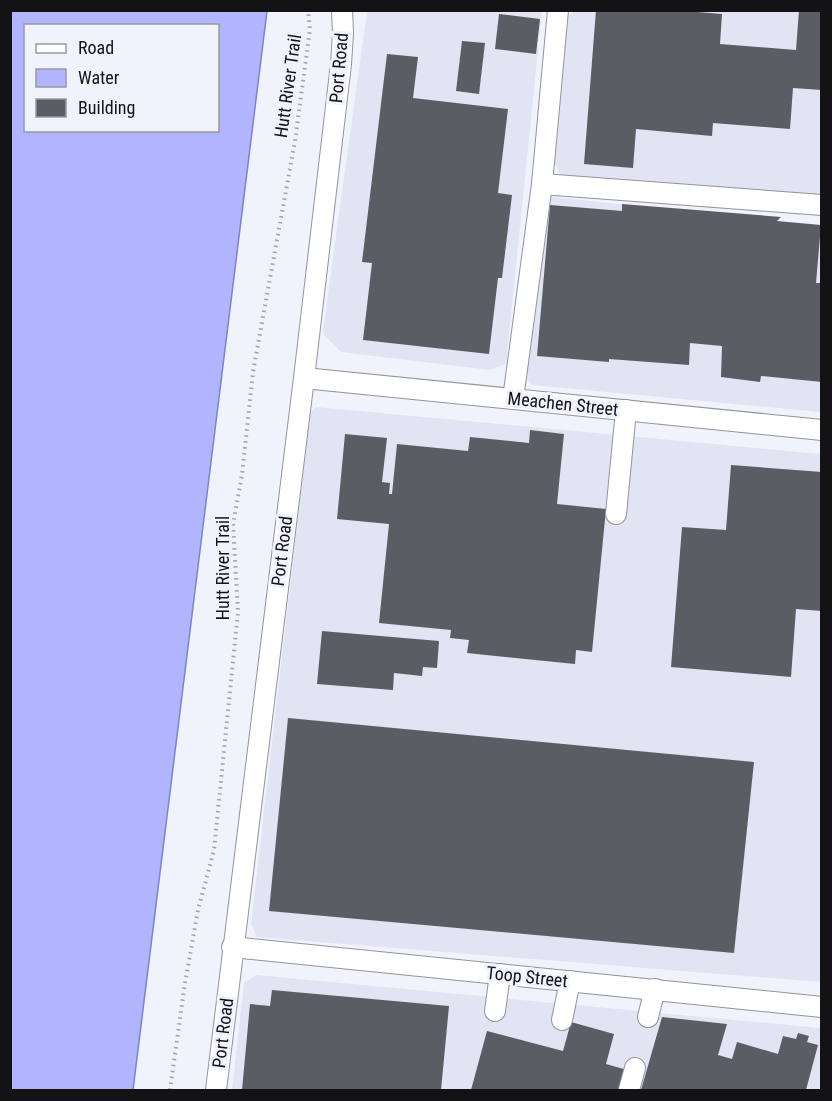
<svg xmlns="http://www.w3.org/2000/svg" width="832" height="1101" font-family="'Roboto Condensed',sans-serif">
<style>
.built{fill:#e2e4f4}
.water{fill:#b0b5fd;stroke:#8184b8;stroke-width:1.5;fill-rule:evenodd}
.building{fill:#5b5c64}
.lines{fill:none;stroke-linecap:round;stroke-linejoin:round}
.minor-casing{stroke:#92939c;stroke-width:22}
.path{stroke:#a0a2a9;stroke-width:4;stroke-dasharray:1.5 4.5;stroke-linecap:butt}
.minor{stroke:#fff;stroke-width:20}
.labels{text-anchor:middle;stroke-width:6;stroke-linejoin:round;paint-order:stroke}
.street-label{font-size:18px;fill:#131316;stroke:#f0f2fc}
</style>
<rect width="100%" height="100%" fill="#f0f2fc"/>
<g class="built">
<polygon points="367,11 542,11 506,364 490,370 341,352 324,335 323,330"/>
<polygon points="574,11 821,11 821,200 562,178 552,158 566,17"/>
<polygon points="553,197 821,226 821,412 532,385 524,374 549,198"/>
<polygon points="316,407 821,454 821,982 257,937 251,924 309,421 311,412"/>
<polygon points="256,975 821,1028 822,1082 819,1090 232,1090 244,983"/>
</g>
<path class="water" d="M10,11H267L133,1090H11ZM26,26H218V130H26Z"/>
<g class="building">
<polygon points="596,10 673,10 722,14 720,44 796,50 799,10 822,10 822,90 793,88 790,129 713,123 712,136 636,129 633,168 584,164"/>
<polygon points="499,14 540,19 536,54 495,49"/>
<polygon points="462,41 485,43 479,94 456,91"/>
<polygon points="387,54 418,57 413,98 508,109 498,193 512,195 502,278 498,278 489,354 363,340 372,263 362,262"/>
<polygon points="622,204 781,217 777,221 821,225 816,283 822,283 822,382 761,376 760,382 721,377 722,346 690,343 689,365 609,359 609,362 537,356 550,205 622,211"/>
<polygon points="530,430 564,434 557,504 606,509 592,652 576,650 575,664 467,653 469,640 450,638 451,630 379,623 389,524 337,519 345,434 387,438 382,482 390,483 389,494 392,494 397,444 468,451 470,437 529,443"/>
<polygon points="731,465 822,472 822,611 796,609 791,677 671,667 682,527 726,530"/>
<polygon points="322,631 439,641 437,668 423,667 422,676 394,673 393,690 317,684"/>
<polygon points="288,718 754,762 734,953 269,911"/>
<polygon points="272,990 449,1006 441,1090 242,1090 250,1004 270,1006"/>
<polygon points="662,1017 727,1024 718,1055 732,1059 737,1042 778,1054 783,1036 796,1039 798,1033 809,1036 807,1042 818,1045 806,1090 641,1090"/>
<polygon points="571,1022 614,1034 606,1064 627,1070 621,1090 471,1090 487,1031 563,1051"/>
</g>
<g class="lines">
<defs>
<g id="minor">
<polyline points="542,184 822,205"/>
<polyline points="304,378 822,430"/>
<polyline points="513,399 542,184 558,10"/>
<polyline points="616,514 626,410"/>
<polyline points="232,947 822,1007"/>
<polyline points="495,1011 500,974"/>
<polyline points="648,1017 655,989"/>
<polyline points="562,1020 570,981"/>
<polyline points="216,1090 304,378 341,64 343,33 342,10"/>
<polyline points="629,1090 635,1068"/>
</g>
</defs>
<use href="#minor" class="minor-casing"/>
<polyline class="path" points="170,1090 185,983 198,910 214,850 238,612 233,524 242,475 253,372 295,141 310,29 308,10"/>
<use href="#minor" class="minor"/>
</g>
<g class="labels">
<g class="street-label">
<text transform="translate(339 68) rotate(-85)" y="6">Port Road</text>
<text transform="translate(288 86) rotate(-82)" y="6">Hutt River Trail</text>
<text transform="translate(563 404) rotate(6)" y="6">Meachen Street</text>
<text transform="translate(282 551) rotate(-83)" y="6">Port Road</text>
<text transform="translate(223 568) rotate(-90)" y="6">Hutt River Trail</text>
<text transform="translate(527 977) rotate(6)" y="6">Toop Street</text>
<text transform="translate(223 1033) rotate(-83)" y="6">Port Road</text>
</g>
</g>
<rect width="832" height="1101" fill="none" stroke="#131316" stroke-width="24"/>
<rect x="24" y="24" width="195" height="108" fill="#f0f2fc" stroke="#9899a0" stroke-width="1.5"/>
<rect x="36" y="44" width="30" height="9" fill="#ffffff" stroke="#9899a0" stroke-width="1.5"/>
<text x="78" y="54" font-size="18" fill="#131316">Road</text>
<rect x="36" y="69" width="30" height="18" fill="#b0b5fd" stroke="#9899a0" stroke-width="1.5"/>
<text x="78" y="84" font-size="18" fill="#131316">Water</text>
<rect x="36" y="99" width="30" height="18" fill="#5b5c64" stroke="#9899a0" stroke-width="1.5"/>
<text x="78" y="114" font-size="18" fill="#131316">Building</text>
</svg>
